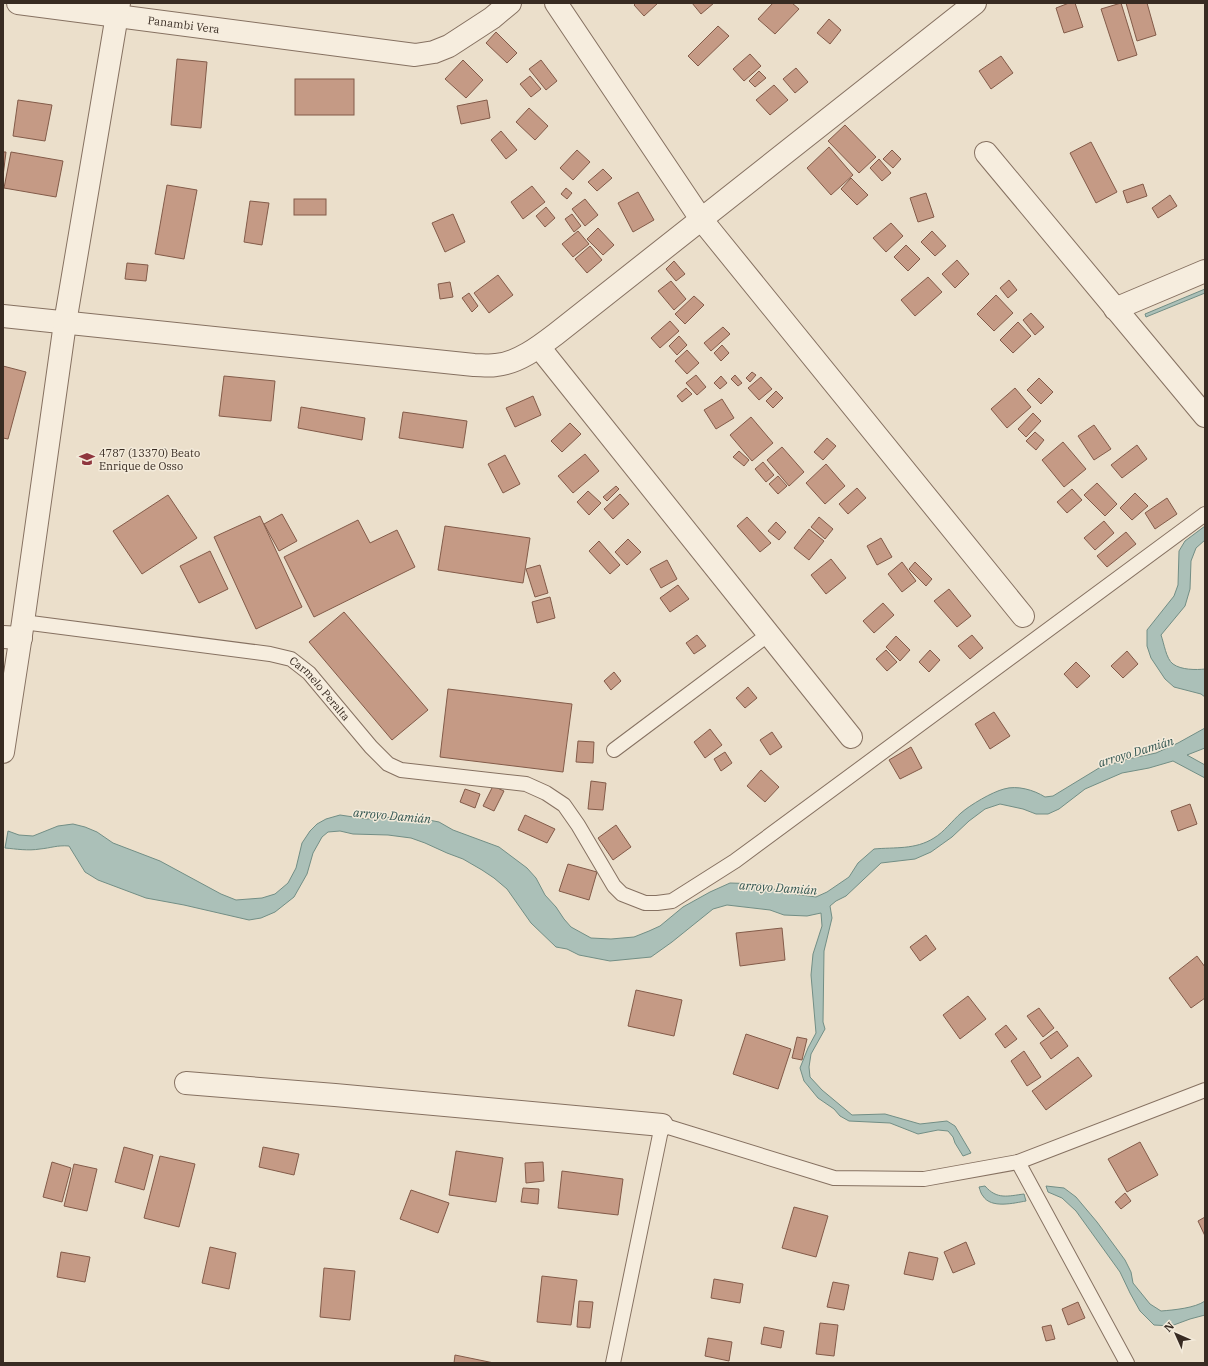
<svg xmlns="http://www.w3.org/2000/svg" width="1208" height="1366" font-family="'IBM Plex Serif',serif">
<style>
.water{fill:#abc0b8;stroke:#728e85}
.building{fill:#c59a85;stroke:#835b49}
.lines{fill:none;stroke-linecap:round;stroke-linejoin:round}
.service-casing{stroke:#867161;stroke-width:16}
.minor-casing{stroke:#867161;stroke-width:24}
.service{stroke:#f6edde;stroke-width:14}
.minor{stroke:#f6edde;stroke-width:22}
.labels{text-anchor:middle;stroke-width:3;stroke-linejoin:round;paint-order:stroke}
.street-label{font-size:11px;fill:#382b22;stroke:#f3eada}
.poi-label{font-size:11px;fill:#382b22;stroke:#f3eada;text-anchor:start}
.water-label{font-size:12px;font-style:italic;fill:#335651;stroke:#f3eada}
</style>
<rect width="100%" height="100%" fill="#ebdfcb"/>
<g class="water">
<polygon points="1205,289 1205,293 1146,317 1145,314"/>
<path d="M1205,526V540L1196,548L1191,561L1190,589L1185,606L1161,635C1164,643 1166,659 1173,664C1181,670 1196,670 1205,669V697L1201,694L1174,687L1165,679L1151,658L1147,646V630L1174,596L1178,585L1179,551L1185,541Z"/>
<path d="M1205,728V748L1187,755L1205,765V778L1173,761L1149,768L1122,773L1085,789L1059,809L1048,814H1036L1023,809L1000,804L985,809L969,821L952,837L931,852L915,859L881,863L846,896L836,901L830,906L832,918L824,951L823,1022L825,1029L811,1054L809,1067L810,1077L822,1090L852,1115L885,1114L920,1124L947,1121L955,1126L971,1153L963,1156L955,1143L953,1137L948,1131L938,1130L918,1134L890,1123L849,1121L840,1116L834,1109L818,1098L804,1081L800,1068L808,1048L816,1033L811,975L813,954L822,926L821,913L807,916L784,915L770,910L727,905L713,909L672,942L651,957L610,961L579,955L567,949L556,947L531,923L507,889L494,878L482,870L463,859L447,853L425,843L411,838L388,835L353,834L340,831L328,832L322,837L313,853L307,874L294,897L275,912L261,918L249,920L184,905L146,898L98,880L85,872L69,846C57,845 51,848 40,849C28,851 16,849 5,848L8,831L19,835L33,836L58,826L73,824L85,827L97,832L113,843L160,861L221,894L236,900L262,898L275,894L288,883L296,868L302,843L310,831L317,824L326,819L340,815L367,819L408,816L439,822L453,830L499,847L527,868L536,878L545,895L556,907L564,919L571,927L591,938L611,939L634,937L649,931L660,926L683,907L710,892L730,883L764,884L780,892L816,897L827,892L849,877L858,863L874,849C895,847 915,850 934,838C944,832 952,821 961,813C970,805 992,792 1004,789C1017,785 1034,790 1045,797L1053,796L1099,768L1128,759L1156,753L1178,743Z"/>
<path d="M985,1186C997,1200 1008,1196 1024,1194L1026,1201C1014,1203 991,1209 983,1196C981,1194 980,1190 979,1187Z"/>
<path d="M1046,1186L1064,1188L1076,1197L1097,1222L1125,1260L1131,1272L1133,1283L1150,1304L1161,1311C1174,1310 1195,1308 1205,1301V1315L1190,1319L1171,1326L1154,1325L1140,1311L1130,1293L1120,1272L1076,1211L1062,1198L1048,1192Z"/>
</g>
<g class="building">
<polygon points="636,3 658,3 644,16 634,5"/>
<polygon points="692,3 714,3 701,14"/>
<polygon points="773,3 792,3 799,9 775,34 758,19"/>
<polygon points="1069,3 1075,3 1083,27 1064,33 1056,8"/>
<polygon points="1121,3 1137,55 1118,61 1101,9"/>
<polygon points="1126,3 1147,3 1156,35 1137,41"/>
<polygon points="829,19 841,30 830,44 817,33"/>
<polygon points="718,26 729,36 698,66 688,56"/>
<polygon points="496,32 517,53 507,63 486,43"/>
<polygon points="750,54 761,66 744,81 733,69"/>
<polygon points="1001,56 1013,73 991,89 979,71"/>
<polygon points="177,59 207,62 201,128 171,125"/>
<polygon points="463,60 483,80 466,98 445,79"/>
<polygon points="541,60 557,81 546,90 529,69"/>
<polygon points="796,68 808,82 795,93 783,79"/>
<polygon points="759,71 766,78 755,87 749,81"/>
<polygon points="530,76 541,89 531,97 520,84"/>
<rect x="295" y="79" width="59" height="36"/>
<polygon points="774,85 788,100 770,115 756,100"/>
<polygon points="18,100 52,105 45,141 13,136"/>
<polygon points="487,100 490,118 461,124 457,106"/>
<polygon points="529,108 548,126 535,140 516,122"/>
<polygon points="845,125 876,157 859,173 828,141"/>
<polygon points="501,131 517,150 506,159 491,140"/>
<polygon points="1091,142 1117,192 1096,203 1070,153"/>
<polygon points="829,147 853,175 831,195 807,168"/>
<polygon points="577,150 590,162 573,180 560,168"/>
<polygon points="892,150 901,159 893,168 883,159"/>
<polygon points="3,152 6,152 3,176"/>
<polygon points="11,152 63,161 56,197 4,188"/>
<polygon points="879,159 891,173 882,181 870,168"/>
<polygon points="603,169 612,178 597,191 588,182"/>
<polygon points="851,178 868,195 857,205 841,189"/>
<polygon points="1143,184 1147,196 1127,203 1123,191"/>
<polygon points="167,185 197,190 184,259 155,254"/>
<polygon points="532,186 545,202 523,219 511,202"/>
<polygon points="566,188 572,193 567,199 561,194"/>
<polygon points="638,192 654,220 633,232 618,203"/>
<polygon points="926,193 934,217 918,222 910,198"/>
<polygon points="1170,195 1177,206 1158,218 1152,208"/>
<rect x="294" y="199" width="32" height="16"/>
<polygon points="585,199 598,215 585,226 572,209"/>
<polygon points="250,201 269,203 262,245 244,242"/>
<polygon points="546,207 555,218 545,227 536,216"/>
<polygon points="453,214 465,242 445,252 432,223"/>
<polygon points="572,214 581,226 574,232 565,219"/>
<polygon points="891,223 903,236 886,252 873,238"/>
<polygon points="598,228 614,245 603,255 587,239"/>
<polygon points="578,231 589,244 573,257 562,244"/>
<polygon points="932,231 946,246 935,256 921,242"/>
<polygon points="906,245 920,259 908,271 894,257"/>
<polygon points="590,246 602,260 587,273 575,259"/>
<polygon points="957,260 969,274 955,288 942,274"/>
<polygon points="674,261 685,274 676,281 666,269"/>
<polygon points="127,263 148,265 146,281 125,279"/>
<polygon points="498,275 513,295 489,313 474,293"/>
<polygon points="928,277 942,292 915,316 901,300"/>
<polygon points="1009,280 1017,290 1008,298 1000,288"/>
<polygon points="671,281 686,299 674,310 658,291"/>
<polygon points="450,282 453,297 440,299 438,284"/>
<polygon points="469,293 478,306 472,312 462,298"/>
<polygon points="996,295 1013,313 994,331 977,314"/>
<polygon points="694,296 704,305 685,324 675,314"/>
<polygon points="1031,313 1044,327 1035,335 1023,320"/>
<polygon points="670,321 679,331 660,348 651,338"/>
<polygon points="1018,322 1031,336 1013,353 1000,340"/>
<polygon points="723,327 730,334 711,351 704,343"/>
<polygon points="679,336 687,345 677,355 669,346"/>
<polygon points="722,345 729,353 721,361 714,353"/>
<polygon points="687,350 699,363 687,374 675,361"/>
<polygon points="3,366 26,372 8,439 3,438"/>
<polygon points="752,372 756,375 750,382 746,378"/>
<polygon points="696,375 706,387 697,395 686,383"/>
<polygon points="735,375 742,383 738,386 731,379"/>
<polygon points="224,376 275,381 271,421 219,416"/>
<polygon points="721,376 727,383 720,389 714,383"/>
<polygon points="761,377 772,389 759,400 748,388"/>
<polygon points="1039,378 1053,392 1041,404 1027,390"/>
<polygon points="686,388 692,394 682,402 677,396"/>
<polygon points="1015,388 1031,407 1007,428 991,409"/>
<polygon points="776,391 783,398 773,408 766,401"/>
<polygon points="533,396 541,415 515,427 506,408"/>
<polygon points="722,399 734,418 716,429 704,410"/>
<polygon points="301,407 365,418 362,440 298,428"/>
<polygon points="403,412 467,421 463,448 399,438"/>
<polygon points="1033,413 1041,421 1026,437 1018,429"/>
<polygon points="751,417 773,443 752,461 730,435"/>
<polygon points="570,423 581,434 562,452 551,441"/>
<polygon points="1094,425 1111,449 1094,460 1078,436"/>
<polygon points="1035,432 1044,440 1036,450 1026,441"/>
<polygon points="827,438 836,446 823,460 814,452"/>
<polygon points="1063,442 1086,469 1064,487 1042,460"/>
<polygon points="1137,445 1147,459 1122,478 1111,465"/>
<polygon points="782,447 804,472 789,486 767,460"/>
<polygon points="739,451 749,460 744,466 733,457"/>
<polygon points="585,454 599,471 573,493 558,476"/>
<polygon points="505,455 520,484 503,493 488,464"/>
<polygon points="763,462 774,475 766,482 755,469"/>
<polygon points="826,464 845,486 825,504 806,483"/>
<polygon points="778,476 787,486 778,494 769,484"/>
<polygon points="1097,483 1117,504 1105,516 1084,495"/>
<polygon points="616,486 619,489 607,501 603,497"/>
<polygon points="857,488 866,498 848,514 839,504"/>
<polygon points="1072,489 1082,500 1067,513 1057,502"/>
<polygon points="588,491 601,503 589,515 577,502"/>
<polygon points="1135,493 1148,506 1132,520 1120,508"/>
<polygon points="620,494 629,504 613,519 604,509"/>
<polygon points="168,495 197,538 142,574 113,531"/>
<polygon points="1167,498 1177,514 1155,529 1145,513"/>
<polygon points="282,514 297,541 279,551 264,524"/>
<polygon points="260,516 302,607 256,629 214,537"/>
<polygon points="747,517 771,543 760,552 737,526"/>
<polygon points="819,517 833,529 825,539 811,527"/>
<polygon points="358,520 370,543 397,530 415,567 314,617 284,557"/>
<polygon points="1104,521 1114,533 1095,550 1084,538"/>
<polygon points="776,522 786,532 779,540 768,531"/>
<polygon points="445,526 530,538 523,583 438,570"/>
<polygon points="809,529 824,541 809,560 794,548"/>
<polygon points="1126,532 1136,544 1107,567 1097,556"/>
<polygon points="881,538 892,557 877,565 867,546"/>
<polygon points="628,539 641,552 627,565 615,552"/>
<polygon points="599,541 620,565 610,574 589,551"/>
<polygon points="210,551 228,589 199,603 180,566"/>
<polygon points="831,559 846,578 826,594 811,575"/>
<polygon points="667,560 677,579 661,588 650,569"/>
<polygon points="902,562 916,581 902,592 888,574"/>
<polygon points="915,562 932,579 926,586 909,569"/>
<polygon points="540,565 548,593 535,597 526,569"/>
<polygon points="678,585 689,599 670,612 660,598"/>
<polygon points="949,589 971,616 957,627 934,601"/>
<polygon points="550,597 555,618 537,623 532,602"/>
<polygon points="883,603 894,615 874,633 863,621"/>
<polygon points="344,612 428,710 392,740 309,642"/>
<polygon points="697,635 706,646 694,654 686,643"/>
<polygon points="972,635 983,648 970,659 958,646"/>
<polygon points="896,636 910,650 900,661 886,647"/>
<polygon points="886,650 897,662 887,671 876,659"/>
<polygon points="930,650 940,660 929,672 919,662"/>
<polygon points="1127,651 1138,664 1123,678 1111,666"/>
<polygon points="1076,662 1090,676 1077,688 1064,674"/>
<polygon points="614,672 621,681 611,690 604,681"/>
<polygon points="748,687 757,698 745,708 736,698"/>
<polygon points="448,689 572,704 563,772 440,757"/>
<polygon points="994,712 1010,736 990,749 975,724"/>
<polygon points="710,729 722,745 705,758 694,742"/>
<polygon points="772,732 782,747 770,755 760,740"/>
<polygon points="578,741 594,742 593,763 576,762"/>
<polygon points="911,747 922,768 900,779 889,760"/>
<polygon points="725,752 732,763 721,771 714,759"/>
<polygon points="761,770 779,787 765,802 747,786"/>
<polygon points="591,781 606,783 603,810 588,809"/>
<polygon points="493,786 504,791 494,811 483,806"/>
<polygon points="465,789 480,794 475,808 460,802"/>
<polygon points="1190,804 1197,824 1178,831 1171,811"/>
<polygon points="525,815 555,829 547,843 518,830"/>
<polygon points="616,825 631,847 613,860 598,838"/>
<polygon points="568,864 597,872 589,900 559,891"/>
<polygon points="782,928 785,960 740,966 736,933"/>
<polygon points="926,935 936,949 920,961 910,947"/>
<polygon points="1197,956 1205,967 1205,998 1191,1008 1169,978"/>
<polygon points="636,990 682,1000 674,1036 628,1026"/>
<polygon points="968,996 986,1019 960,1039 943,1015"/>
<polygon points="1039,1008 1054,1028 1043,1037 1027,1016"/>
<polygon points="1006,1025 1017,1039 1005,1048 995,1034"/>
<polygon points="1057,1031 1068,1046 1051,1059 1040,1043"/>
<polygon points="746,1034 791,1049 778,1089 733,1074"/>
<polygon points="797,1037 807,1039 802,1060 792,1058"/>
<polygon points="1024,1051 1041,1077 1027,1086 1011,1061"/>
<polygon points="1078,1057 1092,1076 1046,1110 1032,1091"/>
<polygon points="1140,1142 1158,1175 1127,1192 1108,1159"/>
<polygon points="124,1147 153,1155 144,1190 115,1182"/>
<polygon points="263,1147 299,1154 294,1175 259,1167"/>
<polygon points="456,1151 503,1158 496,1202 449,1195"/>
<polygon points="160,1156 195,1164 179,1227 144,1218"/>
<polygon points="52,1162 71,1168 62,1202 43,1197"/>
<polygon points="543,1162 544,1181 526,1183 525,1163"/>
<polygon points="74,1164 97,1169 87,1211 64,1206"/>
<polygon points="562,1171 623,1179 618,1215 558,1208"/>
<polygon points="523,1188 539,1189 538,1204 521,1202"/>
<polygon points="411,1190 449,1203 438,1233 400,1219"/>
<polygon points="1125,1193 1131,1201 1121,1209 1115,1202"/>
<polygon points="794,1207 828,1216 816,1257 782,1248"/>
<polygon points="1205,1217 1205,1236 1198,1221"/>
<polygon points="966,1242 975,1264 953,1273 944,1252"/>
<polygon points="210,1247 236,1253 229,1289 202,1283"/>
<polygon points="61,1252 90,1257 85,1282 57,1277"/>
<polygon points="909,1252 938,1258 933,1280 904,1274"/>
<polygon points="324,1268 355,1271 350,1320 320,1317"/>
<polygon points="542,1276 577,1280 571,1325 537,1322"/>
<polygon points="714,1279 743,1284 740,1303 711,1298"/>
<polygon points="833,1282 849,1285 844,1310 827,1307"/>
<polygon points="579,1301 593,1302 590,1328 577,1327"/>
<polygon points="1078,1302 1085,1318 1068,1325 1062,1309"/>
<polygon points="820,1323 838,1325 834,1356 816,1354"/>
<polygon points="1051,1325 1055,1339 1046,1341 1042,1327"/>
<polygon points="764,1327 784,1331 781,1348 761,1344"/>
<polygon points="708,1338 732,1342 729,1361 705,1356"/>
<polygon points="455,1355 494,1363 454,1363"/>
</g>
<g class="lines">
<defs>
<g id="service">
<path id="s1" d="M23,622L270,654L291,659L309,673L371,747L388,764L401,770L526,784L546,793L564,805L578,825L614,886L622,894L645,903H657L672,901L735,861L1205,514"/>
<polyline points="614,750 769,634"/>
<polyline points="1018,1162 1127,1363"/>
<polyline points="613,1363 662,1125 834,1178 924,1179 1018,1162 1205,1090"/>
</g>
<g id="minor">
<path id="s2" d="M18,3L415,55L434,52L449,46L492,18L510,3"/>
<polyline points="556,3 701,219 1023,616"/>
<polyline points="986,153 1205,416"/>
<polyline points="1115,309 1205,271"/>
<path d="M3,316L474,365C481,365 489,366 496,365C518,363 539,347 556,334L975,3"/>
<polyline points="539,347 851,737"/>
<polyline points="3,637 21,638"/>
<polyline points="3,752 23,622 65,323 119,3"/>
<polyline points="186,1083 335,1095 662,1125"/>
</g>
</defs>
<use href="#service" class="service-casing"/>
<use href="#minor" class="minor-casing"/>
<use href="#service" class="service"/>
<use href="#minor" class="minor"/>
</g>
<defs>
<symbol id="school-bare" viewBox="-9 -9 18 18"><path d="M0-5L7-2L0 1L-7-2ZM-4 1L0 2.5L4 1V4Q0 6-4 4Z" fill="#8f363e" stroke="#f3eada" stroke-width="2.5" paint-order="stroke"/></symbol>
</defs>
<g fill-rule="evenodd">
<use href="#school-bare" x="76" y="448" width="22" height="22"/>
</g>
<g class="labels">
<g class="street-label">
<text dy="4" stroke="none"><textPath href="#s2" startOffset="167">Panambi Vera</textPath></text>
<text dy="4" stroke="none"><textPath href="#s1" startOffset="312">Carmelo Peralta</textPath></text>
</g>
<g class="poi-label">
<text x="99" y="457">4787 (13370) Beato<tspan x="99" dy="13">Enrique de Osso</tspan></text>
</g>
<g class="water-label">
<text transform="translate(1136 752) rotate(-17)" y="4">arroyo Damián</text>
<text transform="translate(392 816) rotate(5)" y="4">arroyo Damián</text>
<text transform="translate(778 888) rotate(4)" y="4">arroyo Damián</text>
</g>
</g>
<rect width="1208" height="1366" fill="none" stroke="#382b22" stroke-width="8"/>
<g transform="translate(1176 1334) rotate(315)" stroke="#f3eada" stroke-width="3" paint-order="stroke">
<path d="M0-3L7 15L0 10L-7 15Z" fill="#382b22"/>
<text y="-6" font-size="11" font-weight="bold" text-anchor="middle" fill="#382b22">N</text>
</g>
</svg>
